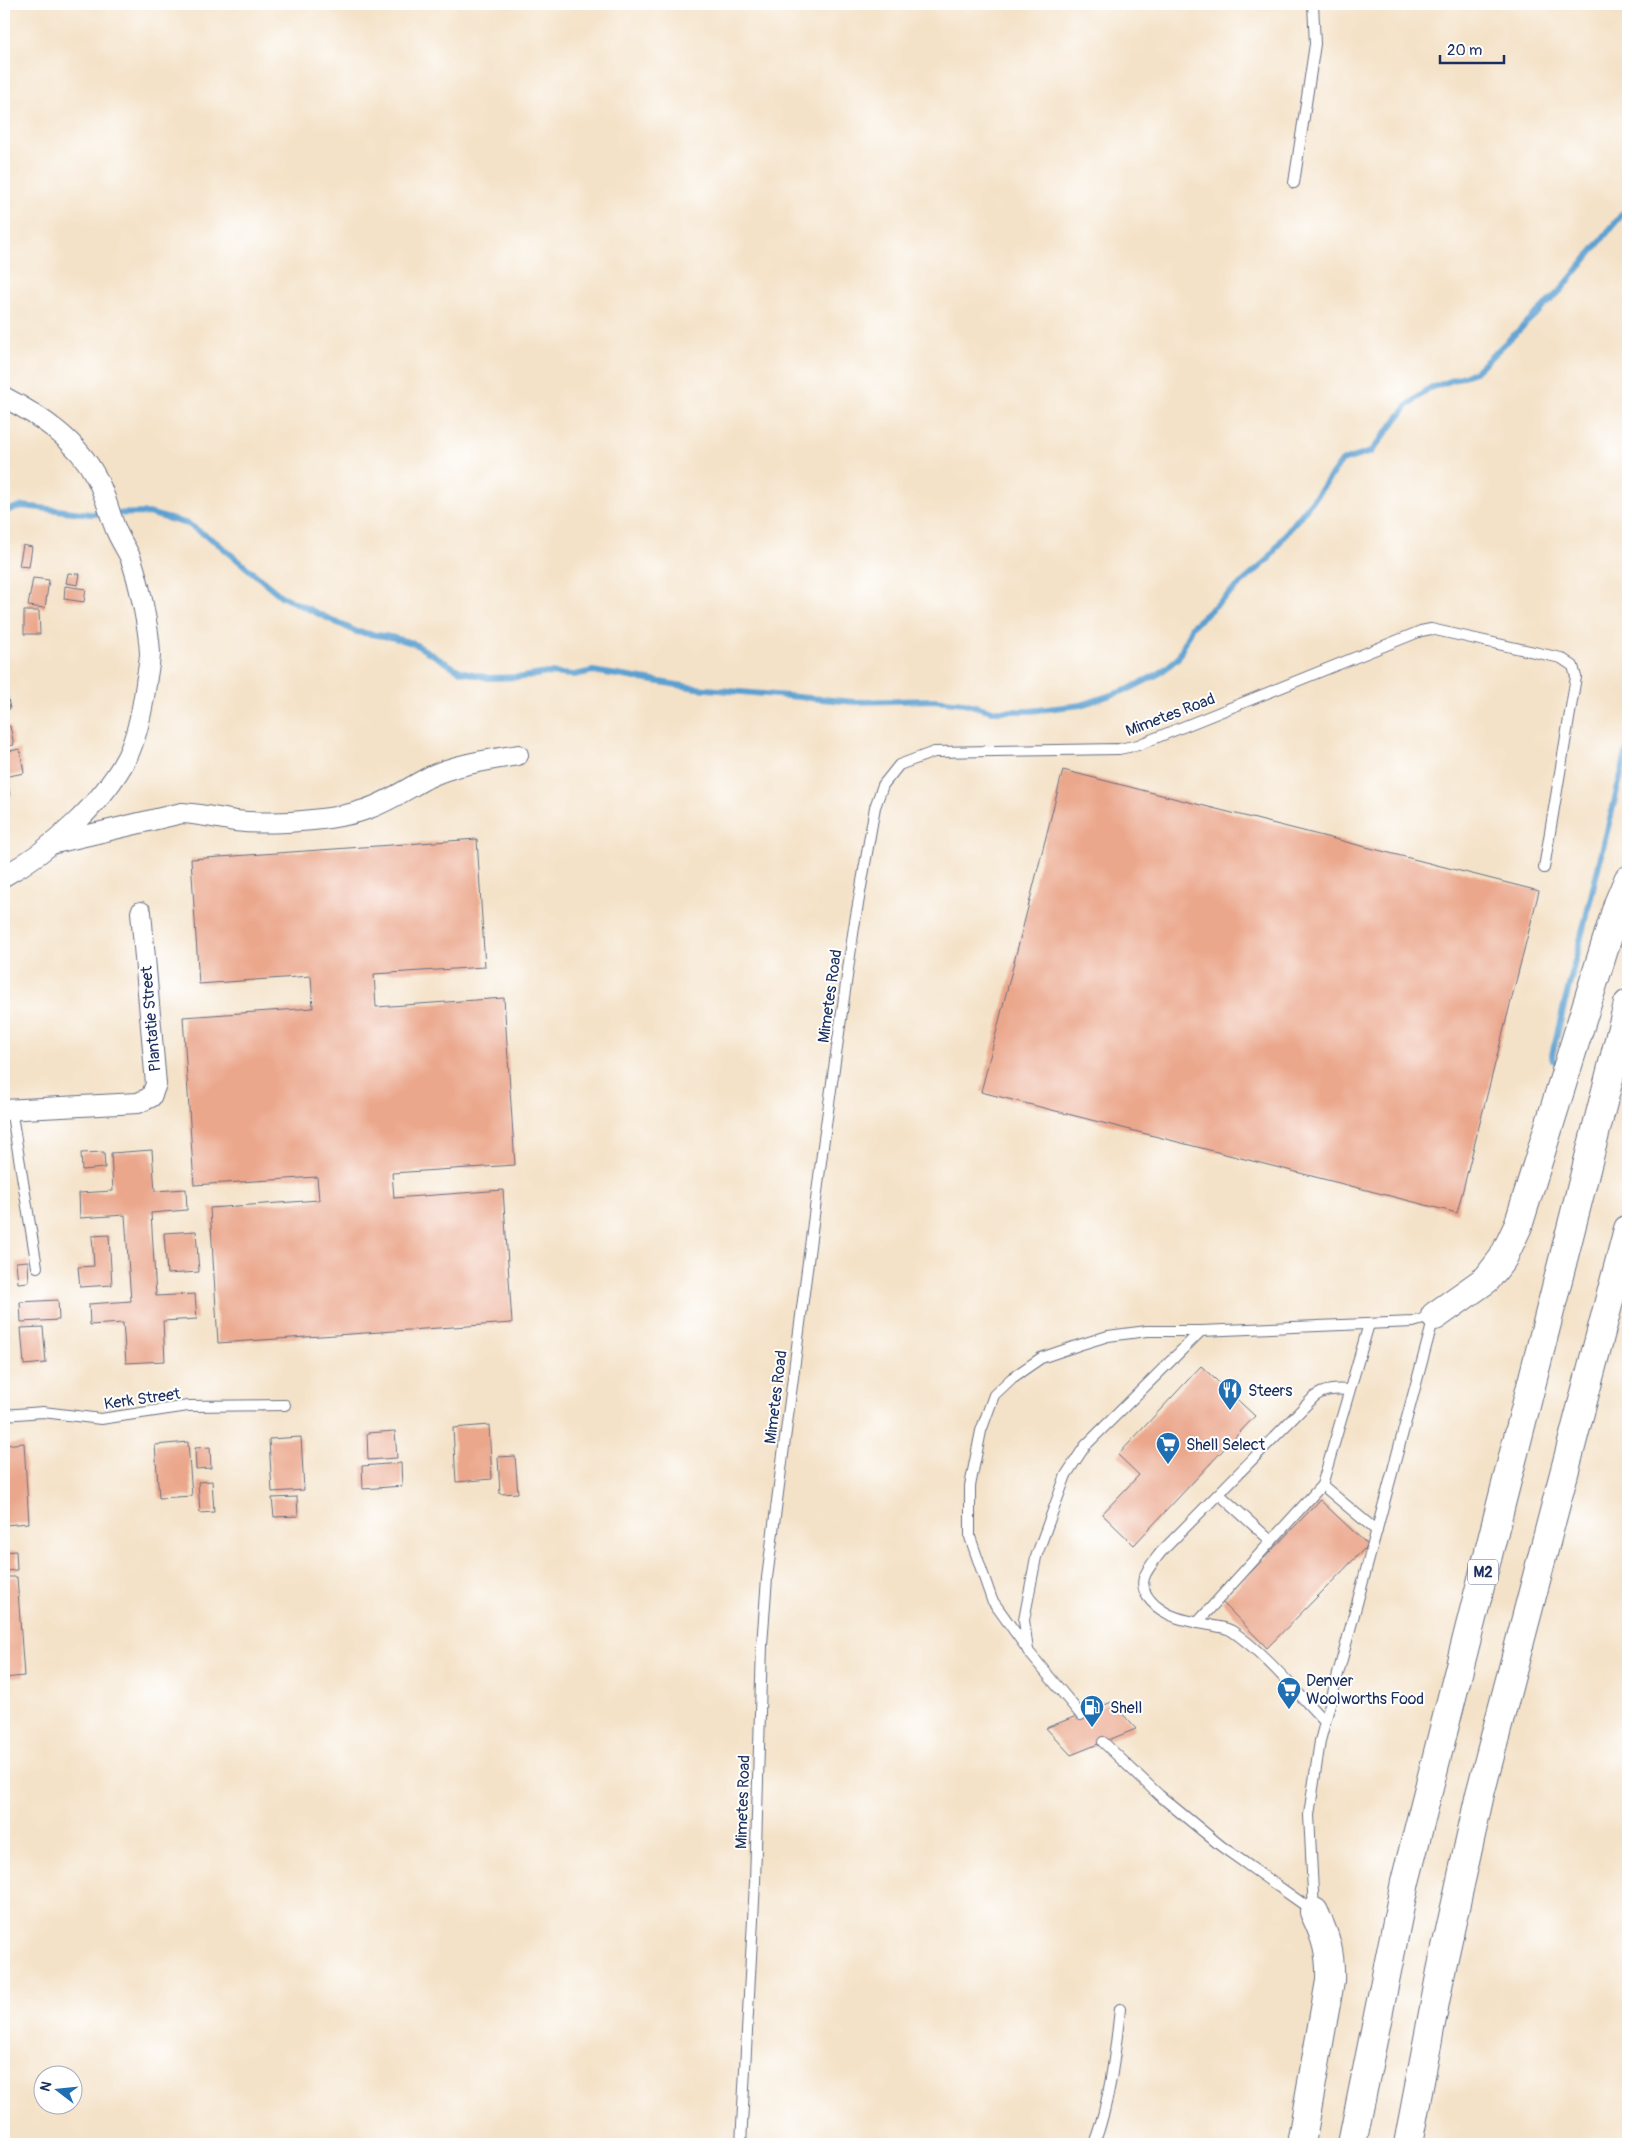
<svg xmlns="http://www.w3.org/2000/svg" width="1632" height="2148" font-family="Pangolin,sans-serif">
<style>
.lines{fill:none;stroke-linecap:round;stroke-linejoin:round}
.stream{stroke:#5ca0d0;stroke-width:6}
.building{fill:#eba78c}
.service-casing{stroke:#676e83;stroke-width:12}
.minor-casing{stroke:#676e83;stroke-width:22}
.motorway-casing{stroke:#676e83;stroke-width:30}
.service{stroke:#fff;stroke-width:10}
.minor{stroke:#fff;stroke-width:20}
.motorway{stroke:#fff;stroke-width:28}
.labels{text-anchor:middle;stroke-width:4;stroke-linejoin:round;paint-order:stroke}
.shield{fill:#fff;stroke:#5f6d8e;stroke-width:1}
.shield-label{font-size:15px;font-weight:bold;fill:#1b2f5e}
.street-label{font-size:16px;fill:#1b2f5e;stroke:#fff}
.poi-label{font-size:16px;fill:#1b2f5e;stroke:#fff;text-anchor:start}
</style>
<rect width="100%" height="100%" fill="#fff"/>
<filter id="ink" filterUnits="userSpaceOnUse"><feTurbulence type="fractalNoise" baseFrequency=".02" numOctaves="2"/><feDisplacementMap in="SourceGraphic" scale="10" xChannelSelector="R" yChannelSelector="G"/><feConvolveMatrix kernelMatrix="1 2 1 2 8 2 1 2 1" color-interpolation-filters="sRGB"/></filter>
<filter id="wash" filterUnits="userSpaceOnUse"><feTurbulence type="fractalNoise" baseFrequency=".0096" numOctaves="4" result="noise"/><feDisplacementMap in="SourceGraphic" scale="20" xChannelSelector="R" yChannelSelector="G"/><feGaussianBlur stdDeviation="1.12" result="paint"/><feColorMatrix in="noise" values="0 0 0 0 0 0 0 0 0 0 0 0 0 0 0 0 0 1.4 0 .05"/><feComposite in="paint" operator="in"/></filter>
<g filter="url(#wash)">
<rect width="100%" height="100%" fill="#f4e2c8"/>
<g class="lines">
<g class="stream">
<polyline points="4,511 23,506 90,514 148,513 188,524 216,542 281,596 357,632 390,637 413,643 460,671 489,678 523,677 547,673 574,675 593,671 696,688 855,702 934,700 964,703 992,711 1030,711 1081,705 1129,689 1160,673 1178,658 1192,626 1268,560 1284,536 1317,495 1342,461 1371,452 1408,405 1428,389 1475,372 1561,290 1623,213 1628,210"/>
<polyline points="1558,1064 1553,1060 1552,1055 1628,746"/>
</g>
</g>
<g id="blocks">
<g class="building">
<polygon points="23,545 32,547 29,567 19,566"/>
<polygon points="68,573 80,574 78,585 66,583"/>
<polygon points="33,578 49,580 45,608 28,606"/>
<polygon points="65,586 86,589 84,602 64,599"/>
<polygon points="24,611 39,611 40,634 24,634"/>
<polygon points="4,677 10,709 4,710"/>
<polygon points="10,726 14,745 4,747 4,727"/>
<polygon points="20,749 24,773 4,777 4,752"/>
<polygon points="1063,770 1539,891 1457,1213 981,1092"/>
<polygon points="8,781 10,797 4,798 4,782"/>
<polygon points="477,839 485,967 374,974 376,1007 504,998 515,1165 392,1173 394,1198 503,1190 512,1323 218,1343 210,1208 319,1200 317,1177 194,1185 183,1017 313,1008 311,976 199,984 191,859"/>
<polygon points="152,1150 155,1191 186,1189 187,1210 151,1213 156,1296 195,1294 197,1319 163,1321 165,1361 126,1363 123,1323 90,1325 89,1304 131,1301 125,1215 80,1218 79,1193 113,1191 111,1153"/>
<polygon points="104,1152 105,1168 82,1170 81,1153"/>
<polygon points="196,1231 199,1272 167,1274 164,1233"/>
<polygon points="109,1235 112,1285 80,1287 78,1267 94,1266 92,1236"/>
<polygon points="28,1261 29,1282 18,1283 16,1262"/>
<polygon points="58,1300 59,1320 21,1322 20,1302"/>
<polygon points="43,1327 46,1363 24,1365 21,1328"/>
<polygon points="1201,1366 1255,1416 1134,1545 1102,1514 1139,1475 1118,1455"/>
<polygon points="489,1425 492,1479 456,1482 453,1428"/>
<polygon points="395,1431 397,1458 368,1460 367,1433"/>
<polygon points="301,1437 304,1490 272,1492 269,1439"/>
<polygon points="188,1442 192,1496 159,1498 155,1445"/>
<polygon points="24,1443 29,1523 4,1525 4,1445"/>
<polygon points="210,1447 211,1468 196,1469 195,1448"/>
<polygon points="515,1456 518,1493 500,1494 498,1457"/>
<polygon points="401,1463 402,1486 363,1489 362,1466"/>
<polygon points="212,1481 214,1512 200,1513 198,1482"/>
<polygon points="297,1497 298,1516 274,1517 272,1498"/>
<polygon points="1320,1500 1368,1545 1267,1648 1222,1602"/>
<polygon points="16,1551 17,1570 4,1571 4,1552"/>
<polygon points="4,1577 17,1577 24,1676 4,1678"/>
<polygon points="1112,1702 1136,1729 1071,1755 1046,1728"/>
</g>
</g>
</g>
<g filter="url(#ink)">
<use href="#blocks" fill-opacity="0" stroke="#676e83" stroke-width="1"/>
<g class="lines">
<defs>
<g id="service">
<polyline points="1294,183 1315,44 1313,4"/>
<polyline points="11,1109 37,1267"/>
<polyline points="4,1415 43,1412 101,1419 188,1406 285,1405"/>
<polyline points="1322,1485 1377,1531"/>
<polyline points="1219,1494 1271,1541"/>
<polyline points="1197,1623 1322,1485 1369,1324"/>
<polyline points="1028,1650 992,1600 970,1537 970,1486 981,1431 994,1395 1012,1378 1041,1358 1079,1345 1108,1336 1147,1331 1201,1331"/>
<polyline points="1081,1715 1028,1651 1024,1620 1036,1557 1066,1475 1085,1446 1201,1331 1413,1322 1434,1316"/>
<path d="M1325,1722C1296,1692 1266,1654 1232,1631C1226,1627 1217,1627 1210,1625C1188,1621 1166,1618 1151,1601C1134,1582 1148,1569 1161,1552L1314,1397C1324,1389 1336,1389 1349,1390"/>
<polyline points="1103,1742 1159,1795 1221,1846 1313,1911"/>
<polyline points="1314,1911 1309,1815 1320,1741 1434,1317"/>
<polyline points="741,2144 755,1882 762,1645 767,1578 823,1146 854,927 875,807 883,785 899,765 934,752 1119,749 1138,745 1421,631 1431,629 1561,658 1573,666 1576,677 1544,868"/>
<path d="M1094,2144C1110,2101 1115,2055 1120,2009"/>
</g>
<g id="minor">
<path d="M4,397C40,416 77,440 96,477C105,493 109,513 116,530C120,540 126,548 130,557C139,579 149,630 150,653C150,663 147,674 146,684C143,705 137,737 127,757C103,803 50,851 4,876"/>
<path d="M55,843L182,813C200,814 217,818 235,821C268,825 332,821 364,810C387,803 408,788 429,777C456,764 489,760 518,755"/>
<polyline points="4,1110 138,1103 151,1097 156,1084 141,912"/>
</g>
<g id="motorway">
<polyline points="1435,1316 1487,1279 1503,1258 1518,1226 1618,904 1628,880"/>
<path d="M1301,2144L1330,1981C1331,1953 1326,1937 1314,1912"/>
<polyline points="1352,2144 1405,1882 1628,1004"/>
<polyline points="1408,2144 1441,1971 1480,1794 1628,1229"/>
</g>
</defs>
<use href="#service" class="service-casing"/>
<use href="#minor" class="minor-casing"/>
<use href="#motorway" class="motorway-casing"/>
<use href="#service" class="service"/>
<use href="#minor" class="minor"/>
<use href="#motorway" class="motorway"/>
</g>
</g>
<defs>
<symbol id="restaurant-pin" viewBox="-11 -11 22 30"><path d="M0 17L-7.5 6A9.5 9.5 0 1 1 7.5 6Z" fill="#1f6fb2" stroke="#fff"/><path d="M-5-6h1v4h1v-4h1v4h1v-4h1v5L-1.5 .5V6h-2V.5L-5-1ZM5-6V6H3V1.5H1.5Q1.5-4 5-6Z" fill="#fff"/></symbol>
<symbol id="supermarket-pin" viewBox="-11 -11 22 30"><path d="M0 17L-7.5 6A9.5 9.5 0 1 1 7.5 6Z" fill="#1f6fb2" stroke="#fff"/><path d="M-6-5.5h2.5l.6 2H6L4.5 2H-2.5L-4.4-4H-6ZM-1.5 3.2a1.3 1.3 0 1 0 .1 0ZM3 3.2a1.3 1.3 0 1 0 .1 0Z" fill="#fff"/></symbol>
<symbol id="fuel-pin" viewBox="-11 -11 22 30"><path d="M0 17L-7.5 6A9.5 9.5 0 1 1 7.5 6Z" fill="#1f6fb2" stroke="#fff"/><path d="M-5.5-6h7V0h2V4h1.3V-2.5L3-4.5l.8-.8L6-3V5H2.5V1h-1V6h-7ZM-4.2-4.7v3.2H.2V-4.7Z" fill="#fff"/></symbol>
</defs>
<g fill-rule="evenodd">
<use href="#restaurant-pin" x="1216" y="1376" width="28" height="38"/>
<use href="#supermarket-pin" x="1154" y="1430" width="28" height="38"/>
<use href="#supermarket-pin" x="1275" y="1675" width="28" height="38"/>
<use href="#fuel-pin" x="1078" y="1693" width="28" height="38"/>
</g>
<g class="labels">
<rect class="shield" x="1468" y="1559.5" width="30" height="25" rx="4"/>
<g class="shield-label">
<text x="1483" y="1577">M2</text>
</g>
<g class="street-label">
<text transform="translate(1170 714) rotate(-21)" y="6">Mimetes Road</text>
<text transform="translate(829 996) rotate(-82)" y="6">Mimetes Road</text>
<text transform="translate(150 1019) rotate(-95)" y="6">Plantatie Street</text>
<text transform="translate(775 1397) rotate(-83)" y="6">Mimetes Road</text>
<text transform="translate(142 1398) rotate(-8)" y="6">Kerk Street</text>
<text transform="translate(742 1802) rotate(-88)" y="6">Mimetes Road</text>
</g>
<g class="poi-label">
<text x="1248" y="1396">Steers</text>
<text x="1186" y="1450">Shell Select</text>
<text x="1306" y="1686">Denver<tspan x="1306" dy="18">Woolworths Food</tspan></text>
<text x="1110" y="1713">Shell</text>
</g>
</g>
<rect width="1632" height="2148" fill="none" stroke="#fff" stroke-width="20"/>
<g transform="translate(58 2090) rotate(286)"><circle r="24" fill="#ffffff" stroke="#a4acbf"/>
<path d="M0-4L9 19L0 12L-9 19Z" fill="#1f6fb2"/>
<text y="-8" font-size="14" font-weight="bold" text-anchor="middle" fill="#1b2f5e">N</text>
</g>
<path d="M1440 55v8h64v-8" fill="none" stroke="#1b2f5e" stroke-width="2.5"/>
<text x="1447" y="55" font-size="15" fill="#1b2f5e" stroke="#ffffff" stroke-width="4" paint-order="stroke">20 m</text>
</svg>
